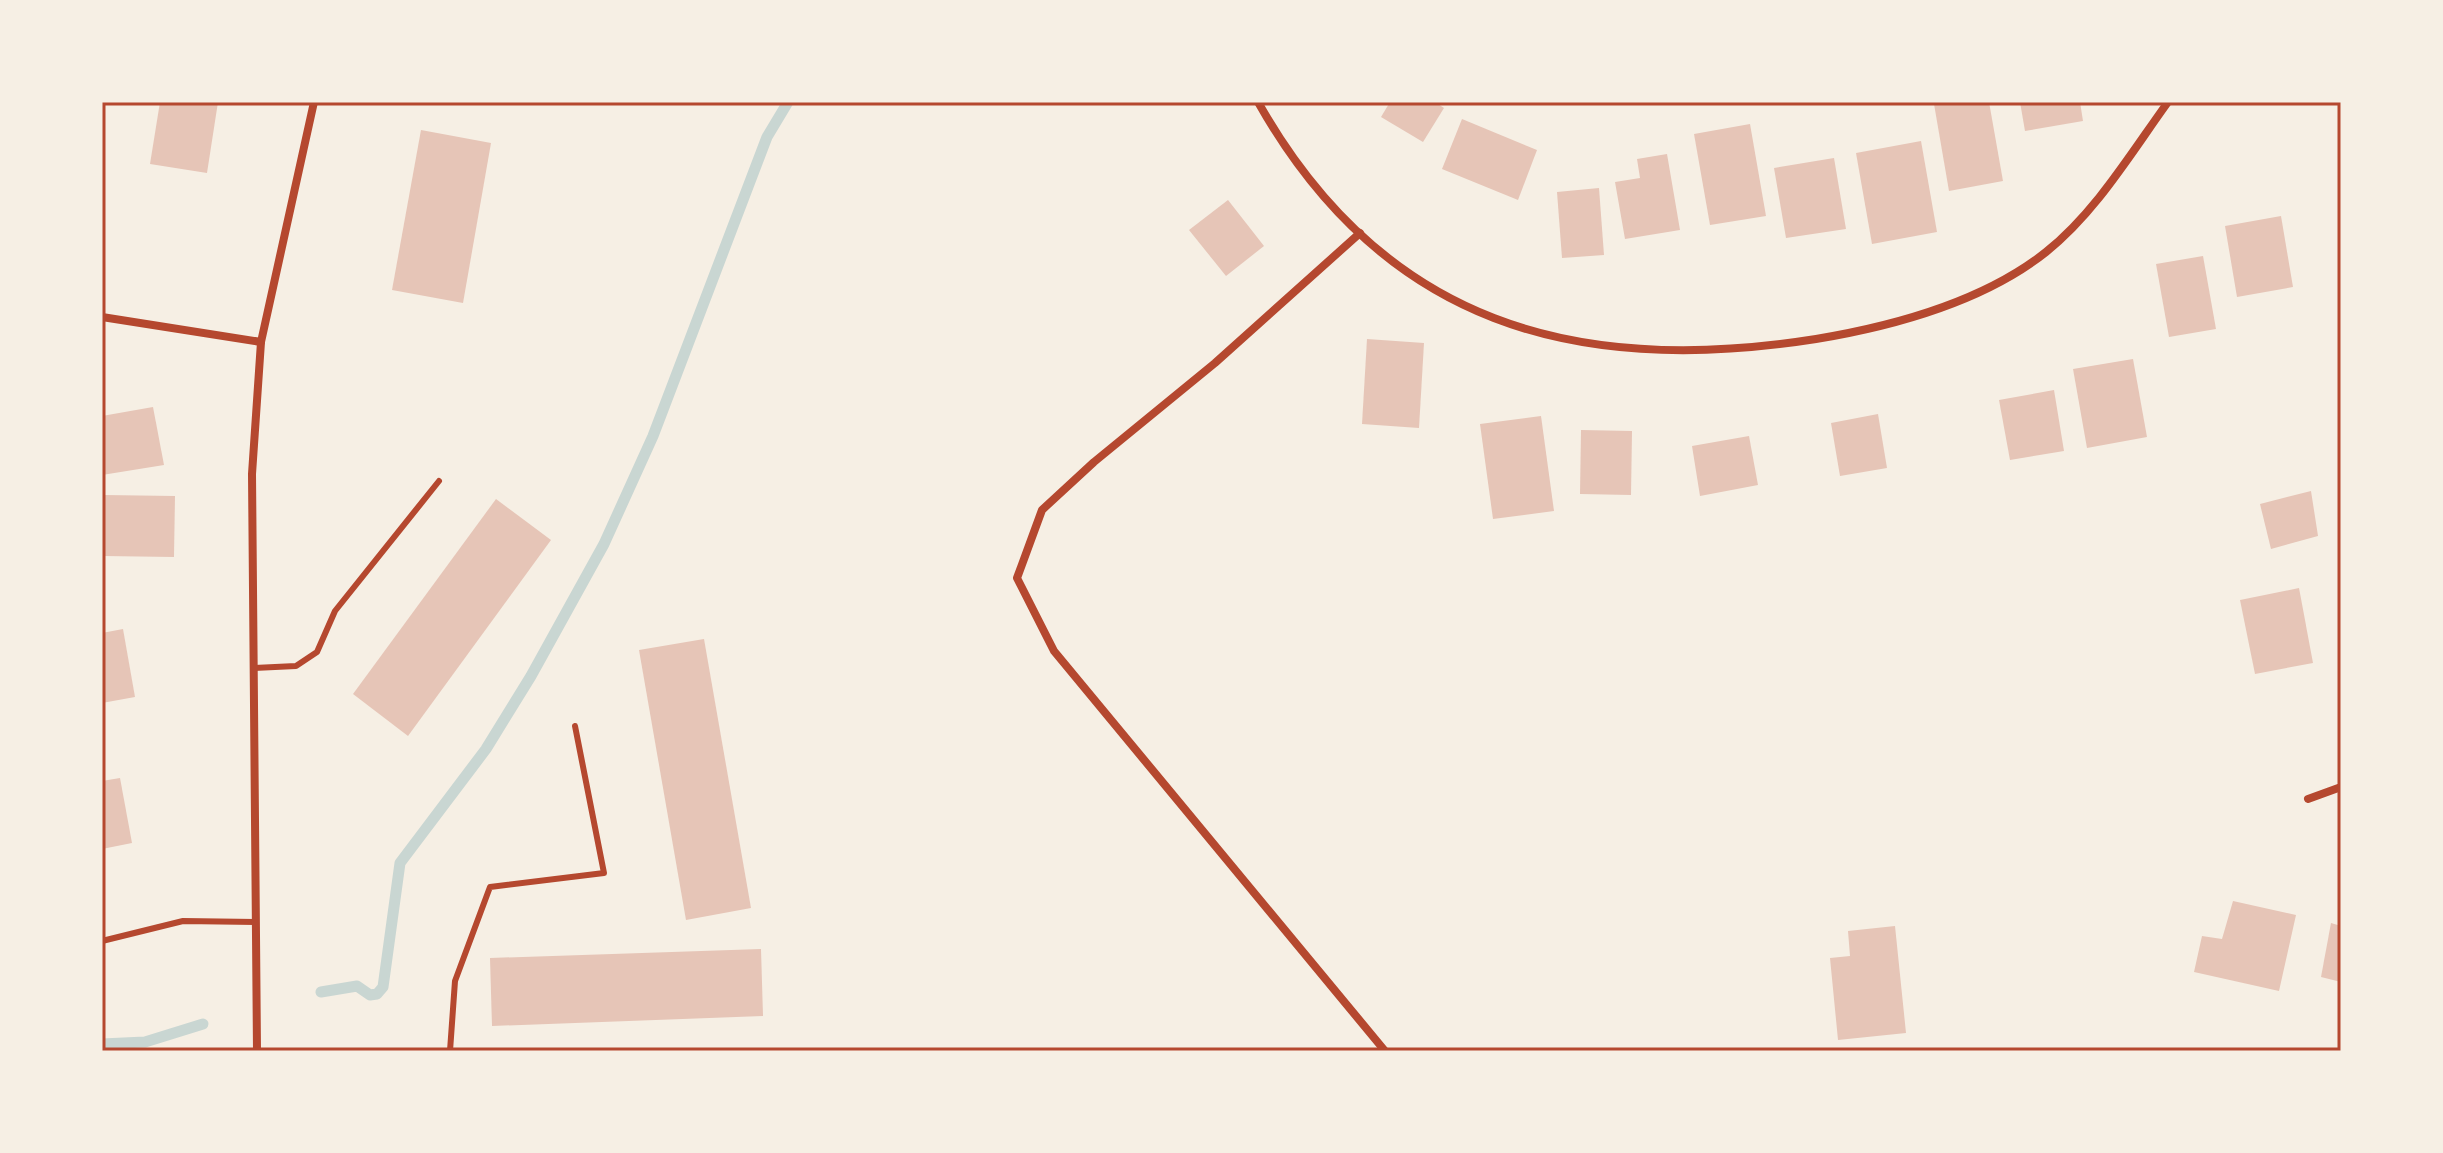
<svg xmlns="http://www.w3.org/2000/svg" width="2443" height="1153" font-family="'Sofia Sans Condensed',sans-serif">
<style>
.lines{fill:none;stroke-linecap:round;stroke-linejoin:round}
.stream{stroke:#c9d6d2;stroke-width:11}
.building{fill:#e6c5b7}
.service{stroke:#b5482f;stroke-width:6}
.minor{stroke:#b5482f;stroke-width:8}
.neatline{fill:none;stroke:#b5482f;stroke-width:3}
</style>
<rect width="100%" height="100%" fill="#f6efe4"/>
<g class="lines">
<g class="stream">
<polyline points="321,992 357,986 370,995 377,994 383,987 400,863 486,749 531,676 604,544 653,436 767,137 788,102"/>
<polyline points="102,1044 145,1042 203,1024"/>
</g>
</g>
<g class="building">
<polygon points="160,102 218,102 207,173 150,164"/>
<polygon points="1390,102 1435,102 1444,108 1423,142 1381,117"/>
<polygon points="1945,102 1989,102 2003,181 1949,191 1934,104"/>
<polygon points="2020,102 2080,102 2083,121 2025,131"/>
<polygon points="1462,119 1537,150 1518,200 1442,169"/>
<polygon points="1750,124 1766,216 1710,225 1694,134"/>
<polygon points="421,130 491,143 463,303 392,290"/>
<polygon points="1921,141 1937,232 1872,244 1856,153"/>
<polygon points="1667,154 1680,230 1625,239 1615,182 1640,178 1637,159"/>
<polygon points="1834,158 1846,229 1786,238 1774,168"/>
<polygon points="1599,188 1604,255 1562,258 1557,192"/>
<polygon points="1228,200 1264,246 1226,276 1189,230"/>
<polygon points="2281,216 2293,287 2237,297 2225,226"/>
<polygon points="2203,256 2216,329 2169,337 2156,264"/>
<polygon points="1367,339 1424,343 1419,428 1362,424"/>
<polygon points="2133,359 2147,437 2087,448 2073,369"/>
<polygon points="2054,390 2064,451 2010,460 1999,400"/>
<polygon points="153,407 164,465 102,475 102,416"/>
<polygon points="1878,414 1887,468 1840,476 1831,423"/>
<polygon points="1541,416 1554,511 1493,519 1480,424"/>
<polygon points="1581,430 1632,431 1631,495 1580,494"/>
<polygon points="1749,436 1758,485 1700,496 1692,446"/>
<polygon points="2311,491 2318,536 2271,549 2260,504"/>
<polygon points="104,495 175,496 174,557 103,556"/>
<polygon points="496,499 551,540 408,736 353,694"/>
<polygon points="2299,588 2313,663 2255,674 2240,600"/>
<polygon points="123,629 135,697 102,703 102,633"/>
<polygon points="704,639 751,908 686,920 639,650"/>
<polygon points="120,778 132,843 102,849 102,781"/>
<polygon points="2233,901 2296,915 2279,991 2194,972 2202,936 2222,939"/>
<polygon points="2331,923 2341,926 2341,982 2321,977"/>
<polygon points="1895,926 1906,1033 1838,1040 1830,958 1850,956 1848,931"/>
<polygon points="761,949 763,1016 492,1026 490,958"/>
</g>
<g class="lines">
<g class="service">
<polyline points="254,668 296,666 317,652 335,611 439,481"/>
<polyline points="102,941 183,921 256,922"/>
<polyline points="450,1051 455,981 490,887 604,873 575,726"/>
</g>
<g class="minor">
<path d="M1258,102C1383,324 1576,377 1816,339C1894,326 1983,302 2046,252C2096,212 2131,153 2168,102"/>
<polyline points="1360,233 1215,363 1094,462 1042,510 1017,578 1054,651 1385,1051"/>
<polyline points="102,317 261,342"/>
<polyline points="2308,799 2341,787"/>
<polyline points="257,1051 252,474 261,342 314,102"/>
</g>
</g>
<rect width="2443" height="1153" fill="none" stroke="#f6efe4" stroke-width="208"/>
<rect x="104" y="104" width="2235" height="945" class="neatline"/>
</svg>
